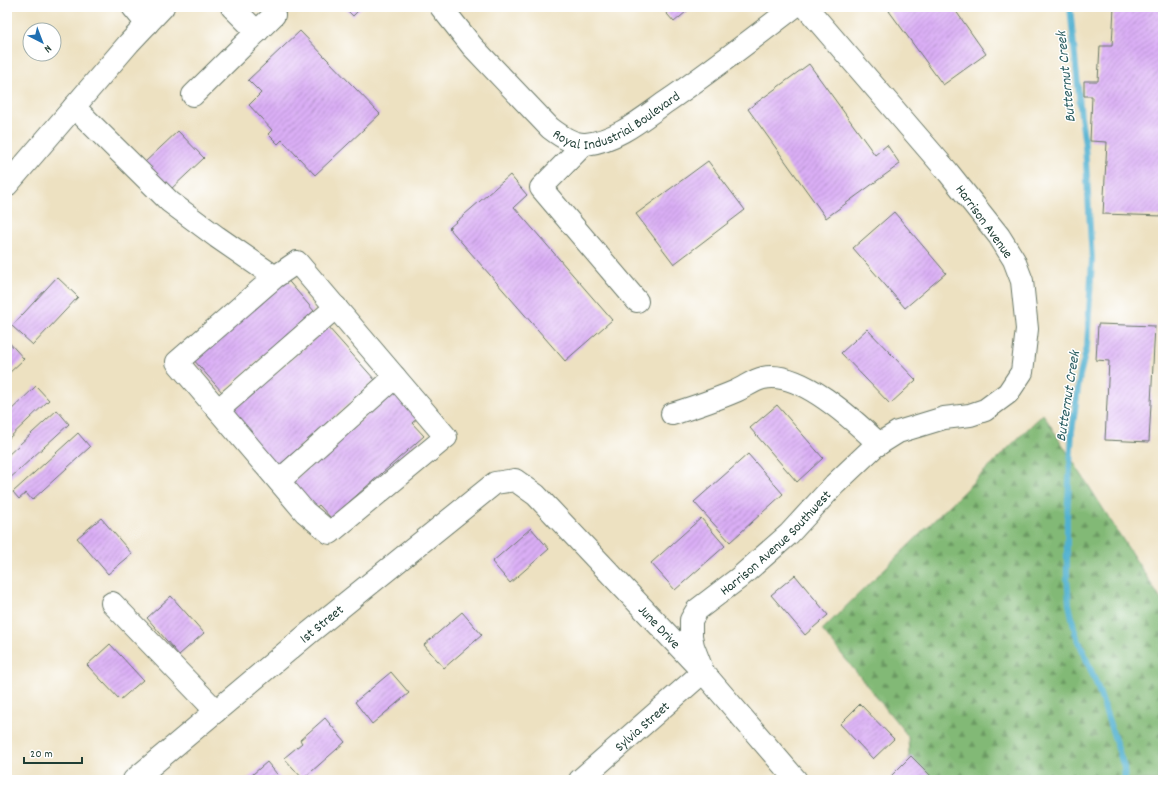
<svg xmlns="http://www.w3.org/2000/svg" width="1170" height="787" font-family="Dekko,sans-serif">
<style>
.forest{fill:url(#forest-firs);stroke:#507b55}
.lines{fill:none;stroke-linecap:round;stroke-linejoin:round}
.stream{stroke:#51b1d0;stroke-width:6}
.building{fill:url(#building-hatch)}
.minor-casing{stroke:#677665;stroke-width:24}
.major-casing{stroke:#677665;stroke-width:24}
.minor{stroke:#fff;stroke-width:22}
.major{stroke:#fff;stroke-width:22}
.labels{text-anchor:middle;stroke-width:3;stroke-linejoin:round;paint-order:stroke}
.street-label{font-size:14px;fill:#1f3d34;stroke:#fff}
.water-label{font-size:15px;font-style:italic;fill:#2e6063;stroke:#fff}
</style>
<defs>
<pattern id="forest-firs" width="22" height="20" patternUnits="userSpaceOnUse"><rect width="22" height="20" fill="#82b976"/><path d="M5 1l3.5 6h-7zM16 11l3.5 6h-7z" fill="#6a9862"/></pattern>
<pattern id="building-hatch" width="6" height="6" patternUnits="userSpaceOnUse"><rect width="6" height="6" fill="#daaef5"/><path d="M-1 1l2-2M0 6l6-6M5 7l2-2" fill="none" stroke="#b08fc7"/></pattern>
</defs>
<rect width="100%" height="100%" fill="#fff"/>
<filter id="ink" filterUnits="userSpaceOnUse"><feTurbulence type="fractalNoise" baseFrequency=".025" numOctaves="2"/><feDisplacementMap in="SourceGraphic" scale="8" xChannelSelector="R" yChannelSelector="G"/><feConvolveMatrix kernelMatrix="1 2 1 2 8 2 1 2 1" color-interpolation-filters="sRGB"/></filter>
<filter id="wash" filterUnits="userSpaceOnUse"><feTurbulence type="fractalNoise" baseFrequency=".012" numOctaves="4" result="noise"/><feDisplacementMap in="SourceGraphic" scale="16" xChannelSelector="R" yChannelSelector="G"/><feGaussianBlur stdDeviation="0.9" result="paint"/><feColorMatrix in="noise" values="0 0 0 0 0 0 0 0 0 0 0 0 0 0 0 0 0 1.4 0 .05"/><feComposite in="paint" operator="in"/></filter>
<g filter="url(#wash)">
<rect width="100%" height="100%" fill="#ede1c1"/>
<polygon class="forest" points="1043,414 1163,603 1163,780 910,780 908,736 822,630"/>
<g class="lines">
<polyline class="stream" points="1070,7 1081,116 1085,145 1092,260 1087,347 1080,375 1072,431 1067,518 1067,575 1069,604 1075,632 1097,685 1124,767 1125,780"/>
</g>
<g id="blocks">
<g class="building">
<polygon points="344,7 362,7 353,16"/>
<polygon points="661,7 692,7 674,22"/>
<polygon points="895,7 953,7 986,54 943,85 889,11"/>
<polygon points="1114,7 1163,7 1163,216 1103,214 1107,142 1090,141 1092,96 1084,96 1084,81 1098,81 1100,46 1112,46"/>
<polygon points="300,31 380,114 315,175 282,140 278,144 268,134 272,130 249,105 261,93 248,80"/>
<polygon points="809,64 875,155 887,145 900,164 826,218 748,109"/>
<polygon points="178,131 204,158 170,190 144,163"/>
<polygon points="708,161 745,210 674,264 636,214"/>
<polygon points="510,175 527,195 514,207 612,320 565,361 449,228"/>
<polygon points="894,212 946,273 905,308 853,248"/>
<polygon points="57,277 78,297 33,345 12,326"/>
<polygon points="285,277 314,311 222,392 192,358"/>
<polygon points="1098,324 1155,326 1149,442 1105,440 1109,361 1096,360"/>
<polygon points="328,327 375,380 276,468 229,414"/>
<polygon points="867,329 916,380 890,404 841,353"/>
<polygon points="7,340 24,359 7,375"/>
<polygon points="36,386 49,400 7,440 7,414"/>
<polygon points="395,390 419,417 412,423 424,436 331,518 319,505 313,510 290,484"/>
<polygon points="777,405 823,458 797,482 750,428"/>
<polygon points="57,410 69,424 7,481 7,456"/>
<polygon points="78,433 90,447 32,500 26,493 19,499 13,492"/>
<polygon points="748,454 783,494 730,542 694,502"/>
<polygon points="101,518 132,554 108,574 77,538"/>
<polygon points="701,518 725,546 675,590 651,563"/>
<polygon points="531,528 549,549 510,583 492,562"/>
<polygon points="795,575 828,615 805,635 771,595"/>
<polygon points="171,596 204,633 179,655 147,618"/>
<polygon points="462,612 482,635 444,668 424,645"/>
<polygon points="110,644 143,680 120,700 87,665"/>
<polygon points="391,672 409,693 372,724 355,702"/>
<polygon points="860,704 894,739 873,759 840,724"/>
<polygon points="325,718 345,742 303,779 284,758 302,743 300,740"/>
<polygon points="911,756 935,780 896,780 891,776"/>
<polygon points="267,762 282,780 246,780"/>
</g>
</g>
</g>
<g filter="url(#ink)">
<use href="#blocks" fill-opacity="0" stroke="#677665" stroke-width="1"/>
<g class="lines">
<defs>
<g id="minor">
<polyline points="133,7 147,24"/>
<polyline points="232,7 257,32"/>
<path id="s1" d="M441,7L472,46L550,128C559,135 573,145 586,144C616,141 642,119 666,102C710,72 752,39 794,7"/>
<polyline points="193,95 274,15"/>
<polyline points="74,107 170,202 217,237 275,277 297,262 446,437 330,533 305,512 177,362 275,277"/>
<polyline points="584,144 541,188 637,301"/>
<polyline points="218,410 336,307"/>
<path d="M672,414C694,407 715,400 736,391C745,387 754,380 763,378C799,369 855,421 879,444"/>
<polyline points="279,481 395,377"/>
<polyline points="112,603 216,711"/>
<path id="s2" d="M134,780L309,633L495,483L515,480L536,495L703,672L796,780"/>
<path id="s3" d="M580,780L703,672L693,646L691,636V620L697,610L739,578L789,534L835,484L874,447L898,432L944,418L970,415L985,410L1008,393L1022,372L1027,329L1022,281L1014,260L999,236L948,172L806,7"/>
</g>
<polyline id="major" points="7,185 129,43 163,7"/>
</defs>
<use href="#minor" class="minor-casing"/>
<use href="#major" class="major-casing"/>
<use href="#minor" class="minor"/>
<use href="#major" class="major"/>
</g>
</g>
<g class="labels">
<g class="street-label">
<text dy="5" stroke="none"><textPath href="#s1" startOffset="239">Royal Industrial Boulevard</textPath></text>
<text transform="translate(985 221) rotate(54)" y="5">Harrison Avenue</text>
<text dy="5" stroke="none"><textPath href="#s3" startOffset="333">Harrison Avenue Southwest</textPath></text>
<text dy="5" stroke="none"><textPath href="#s2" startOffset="244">1st Street</textPath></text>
<text dy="5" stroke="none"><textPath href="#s2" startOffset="694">June Drive</textPath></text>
<text dy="5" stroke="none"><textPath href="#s3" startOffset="82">Sylvia Street</textPath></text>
</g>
<g class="water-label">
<text transform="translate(1065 77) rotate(-96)" y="5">Butternut Creek</text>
<text transform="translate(1067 396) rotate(-81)" y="5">Butternut Creek</text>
</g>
</g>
<rect width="1170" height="787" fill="none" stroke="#fff" stroke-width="24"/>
<g transform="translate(42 42) rotate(138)"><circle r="19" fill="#ffffff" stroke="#a5b1ae"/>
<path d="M0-3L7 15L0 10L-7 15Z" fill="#1f6fb2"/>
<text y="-6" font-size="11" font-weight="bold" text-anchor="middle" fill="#1f3d34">N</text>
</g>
<path d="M24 757v6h58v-6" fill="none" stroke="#1f3d34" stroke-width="2"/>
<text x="30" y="757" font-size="12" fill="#1f3d34" stroke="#ffffff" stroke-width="3" paint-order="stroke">20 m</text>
</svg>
